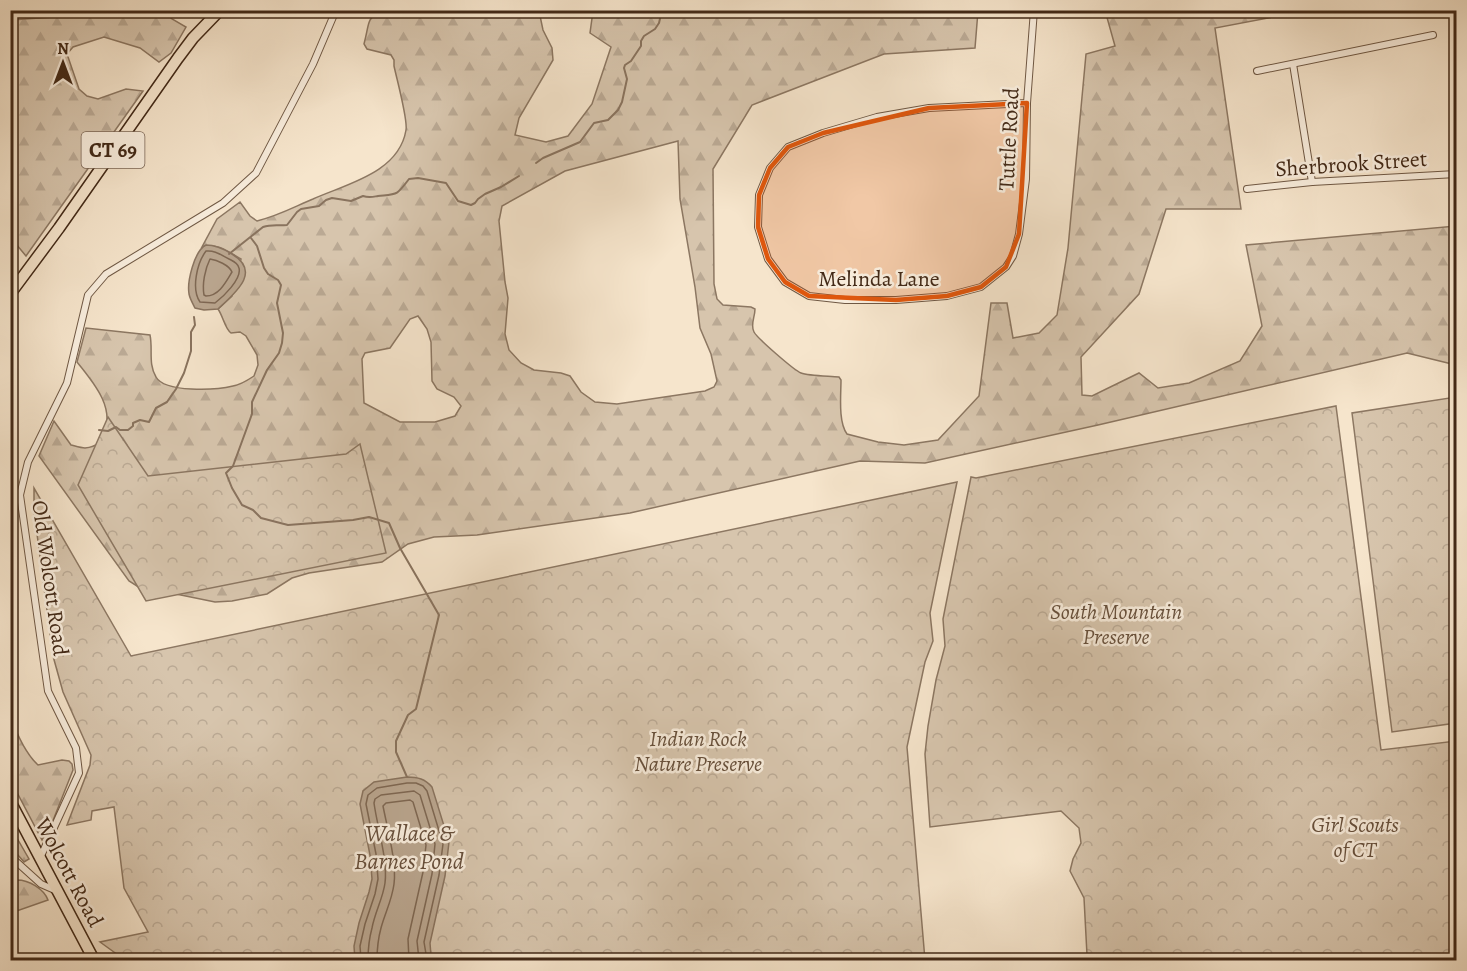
<svg xmlns="http://www.w3.org/2000/svg" width="1467" height="971" font-family="Alegreya,serif">
<style>
.forest{fill:url(#forest-firs);stroke:#8c7762;stroke-width:1.5;fill-rule:evenodd}
.park{fill:url(#park-crowns);stroke:#8c7762;stroke-width:1.5}
.water{fill:#b9a58e;stroke:#89735e;stroke-width:1.5}
.lines{fill:none;stroke-linecap:round;stroke-linejoin:round}
.shore{stroke:#7e6752;stroke-width:1.5}
.stream{stroke:#89735e;stroke-width:2}
.minor-casing{stroke:#6f5844;stroke-width:8}
.primary-casing{stroke:#422917;stroke-width:13}
.minor{stroke:#f9eede;stroke-width:6}
.primary{stroke:#f6e5cc;stroke-width:10}
.marked{fill:#e0570d;fill-opacity:0.2;stroke:#e0570d;stroke-width:4.5;stroke-linejoin:round}
.labels{text-anchor:middle;stroke-width:5;stroke-linejoin:round;paint-order:stroke}
.shield{fill:#f9eede;stroke:#796453;stroke-width:1.5}
.shield-label{font-size:21px;font-weight:bold;fill:#422917}
.street-label{font-size:22px;fill:#422917;stroke:#f9eede}
.park-label{font-size:22px;font-style:italic;fill:#67503c;stroke:#f9eede}
.water-label{font-size:24px;font-style:italic;fill:#664e3b;stroke:#f9eede}
</style>
<defs>
<pattern id="forest-firs" width="22" height="20" patternUnits="userSpaceOnUse" patternTransform="scale(1.5)"><rect width="22" height="20" fill="#d7c5ad"/><path d="M5 1l3.5 6h-7zM16 11l3.5 6h-7z" fill="#baa994"/></pattern>
<pattern id="park-crowns" width="20" height="18" patternUnits="userSpaceOnUse" patternTransform="scale(1.5)"><rect width="20" height="18" fill="#d7c5ad"/><path d="M2 6a3 3 0 1 1 6 0M12 15a3 3 0 1 1 6 0" fill="none" stroke="#baa994"/></pattern>
</defs>
<rect width="100%" height="100%" fill="#f6e5cc"/>
<filter id="stains"><feTurbulence type="fractalNoise" baseFrequency=".00333" numOctaves="4"/><feColorMatrix values="0 0 0 0 .2 0 0 0 0 .09 0 0 0 0 .02 0 0 0 .5 -.17"/></filter>
<radialGradient id="worn" r=".72"><stop offset=".6" stop-color="#630" stop-opacity="0"/><stop offset="1" stop-color="#630" stop-opacity=".3"/></radialGradient>
<g class="forest">
<path d="M395,10L539,11L543,30L552,48L553,60L519,118L515,135L546,142L568,136L592,104L611,47L590,33L593,11H978L975,48L884,54L752,105L713,169L714,284L717,299L723,305L751,307L755,309C755,317 750,325 754,332C757,338 795,371 801,373C809,376 829,376 839,377L841,380C841,395 838,422 847,434L878,442L904,445L938,440L979,396L991,303H1007L1013,338L1039,333L1057,315L1068,248L1086,54L1115,46L1106,14V11H1305L1215,28L1241,209H1166L1139,294L1081,357L1082,395L1092,396L1139,373L1158,388L1189,383L1240,361L1262,326L1246,245L1456,226V365L1407,353L1098,425L925,463L860,461L630,513L477,535L434,537L408,544L382,562L309,573L292,578L267,594L232,601L215,602L137,586L129,581L39,456L54,421L71,445C75,446 81,448 85,448C111,446 110,415 102,398C96,385 86,373 77,362L86,328L150,335C153,349 148,364 156,377C165,393 216,390 233,386C240,385 248,380 254,376L258,365L257,355L246,336L240,332L231,333C225,329 223,316 218,309L232,296L241,259C229,252 216,242 202,247L217,219L240,202L250,216L257,221C278,216 294,207 313,199C346,184 399,173 406,130C408,120 397,80 394,66V60L391,55L367,49L364,44C371,17 365,15 395,10ZM678,141L680,199L695,287L700,328L711,354L717,381L714,387L705,391L617,404L595,402L581,392L570,376L561,373L534,370L521,363L509,350L505,334L508,298L505,282L499,221L502,206L565,171ZM418,316L427,329L431,342L432,381L437,389L454,397L461,406L455,416L435,422H400L364,403L362,359L365,353L390,348L410,319Z"/>
<polygon points="163,11 172,19 186,27 171,53 159,62 140,48 104,37 73,47 67,54 79,89 87,96 98,99 126,89 143,91 26,256 11,238 11,20 53,17 85,11"/>
<path d="M10,715C16,732 25,753 38,765L62,760L69,761L72,764L73,770L52,823L42,840L11,781Z"/>
<polygon points="10,826 29,859 24,862 11,847"/>
<path d="M17,880C29,880 44,889 48,900L11,913V885Z"/>
</g>
<g class="park">
<polygon points="1456,397 1456,723 1392,732 1352,413"/>
<polygon points="1336,406 1381,750 1456,741 1456,960 1093,960 1087,955 1084,898 1070,871 1073,859 1081,843 1079,828 1061,811 930,827 925,754 928,726 936,680 945,646 943,619 971,477 976,478"/>
<polygon points="108,417 148,476 346,454 360,444 386,553 146,601 78,485"/>
<polygon points="957,482 930,613 933,641 925,662 907,747 925,960 125,960 100,942 148,932 124,888 114,807 92,811 91,820 67,825 90,765 91,755 63,692 53,656 34,511 34,488 131,656"/>
</g>
<g class="water">
<path d="M206,245C216,245 224,249 232,254C262,272 235,293 218,309L204,310L195,308C193,304 190,299 189,294C187,282 194,251 206,245Z"/>
<path d="M407,777C418,777 425,779 432,787L449,842L445,876L430,943L431,956L433,960H355L354,946L359,923L369,892L372,879L370,855L360,804L363,791L374,782Z"/>
</g>
<g class="lines">
<g class="shore">
<path d="M206,251C215,250 221,255 229,259C233,261 238,263 239,268C242,279 223,297 215,303L200,302C191,289 197,263 206,251Z"/>
<path d="M210,259C217,260 229,265 232,272C226,282 219,296 206,296L204,295C202,284 205,269 210,259Z"/>
<polyline points="361,960 360,946 365,924 375,894 378,879 376,854 366,804 368,795 377,788 407,783 416,783 423,786 427,791 443,844 439,875 424,942 427,960"/>
<path d="M368,960C368,949 369,939 372,928C375,912 383,898 385,883C388,860 377,826 374,803L375,799L381,795L414,791L420,795L435,844L432,874L417,941L419,960"/>
<path d="M377,960C377,950 378,939 381,928C385,913 392,900 394,884C397,863 387,827 383,806L386,803L410,800L413,802L426,845L423,872L408,939L409,960"/>
</g>
<g class="stream">
<polyline points="536,163 543,158 580,142 594,123 608,120 618,110 622,102 627,79 624,68 625,65 631,61 641,46 641,41 644,36 655,29 659,23 662,10"/>
<polyline points="251,238 257,246 264,268 268,274 278,280 281,285 277,303 283,333 282,343 279,353 267,370 252,402 252,414 233,466 226,473 232,488 242,505 253,510 261,518 288,525 353,520 369,517 389,523 400,548 439,615 416,709 408,715 396,741 396,752 407,777"/>
<path d="M229,254L263,227C272,224 278,226 287,225L297,212L301,209L319,206L326,200L332,198L351,201L363,196C369,198 372,197 378,196C398,194 396,196 409,179L418,178L446,183L458,201L471,205L475,203L478,199L485,194L501,187L519,176"/>
<polyline points="99,430 108,431 116,427 120,430 128,430 133,426 133,423 140,420 149,422 156,408 167,402 176,389 184,373 191,351 191,332 195,325 194,317"/>
</g>
<defs>
<g id="minor">
<polyline points="1293,64 1312,182"/>
<polyline points="1257,71 1433,35"/>
<polyline points="1027,103 929,108 877,117 823,133 788,147 770,168 759,195 758,227 768,259 785,282 809,296 845,300 896,300 947,296 981,287 1006,267 1013,256 1019,234 1026,179 1027,103 1034,10"/>
<polyline points="1247,189 1312,182 1456,174"/>
<polyline points="10,856 41,884 57,891"/>
<polyline points="40,858 79,773 76,748 48,691 20,495 28,462 67,383 88,295 106,274 223,203 256,173 313,64 336,10"/>
</g>
<g id="primary">
<polyline points="10,294 59,228 178,58 193,38 220,10"/>
<polyline points="10,801 94,960"/>
</g>
</defs>
<use href="#minor" class="minor-casing"/>
<use href="#primary" class="primary-casing"/>
<use href="#minor" class="minor"/>
<use href="#primary" class="primary"/>
</g>
<path class="marked" d="M1027,103L1019,234L1006,267L981,287L947,296L896,300L809,296L785,282L768,259L758,227L759,195L770,168L788,147L823,133L929,108Z"/>
<g class="labels">
<rect class="shield" x="81.5" y="132" width="63" height="36" rx="4.5"/>
<g class="shield-label">
<text x="113" y="157">CT 69</text>
</g>
<g class="street-label">
<text transform="translate(1008 139) rotate(-87)" y="8">Tuttle Road</text>
<text transform="translate(1351 163) rotate(-4)" y="8">Sherbrook Street</text>
<text x="879" y="286">Melinda Lane</text>
<text transform="translate(51 578) rotate(82)" y="8">Old Wolcott Road</text>
<text transform="translate(70 872) rotate(62)" y="8">Wolcott Road</text>
</g>
<g class="park-label">
<text x="1116" y="619">South Mountain<tspan x="1116" dy="25">Preserve</tspan></text>
<text x="698" y="746">Indian Rock<tspan x="698" dy="25">Nature Preserve</tspan></text>
<text x="1355" y="832">Girl Scouts<tspan x="1355" dy="25">of CT</tspan></text>
</g>
<g class="water-label">
<text x="409" y="841">Wallace &amp;<tspan x="409" dy="28">Barnes Pond</tspan></text>
</g>
</g>
<rect width="1467" height="971" fill="none" stroke="#f6e5cc" stroke-width="36"/>
<rect x="12" y="12" width="1443" height="947" fill="none" stroke="#422917" stroke-width="3"/>
<rect x="18" y="18" width="1431" height="935" fill="none" stroke="#422917" stroke-width="1.5"/>
<g transform="translate(63 63)" stroke="#f9eede" stroke-width="4.5" paint-order="stroke">
<path d="M0-4.5L10 22L0 15L-10 22Z" fill="#422917"/>
<text y="-9" font-size="16" font-weight="bold" text-anchor="middle" fill="#422917">N</text>
</g>
<rect width="100%" height="100%" filter="url(#stains)"/>
<rect width="100%" height="100%" fill="url(#worn)"/>
</svg>
